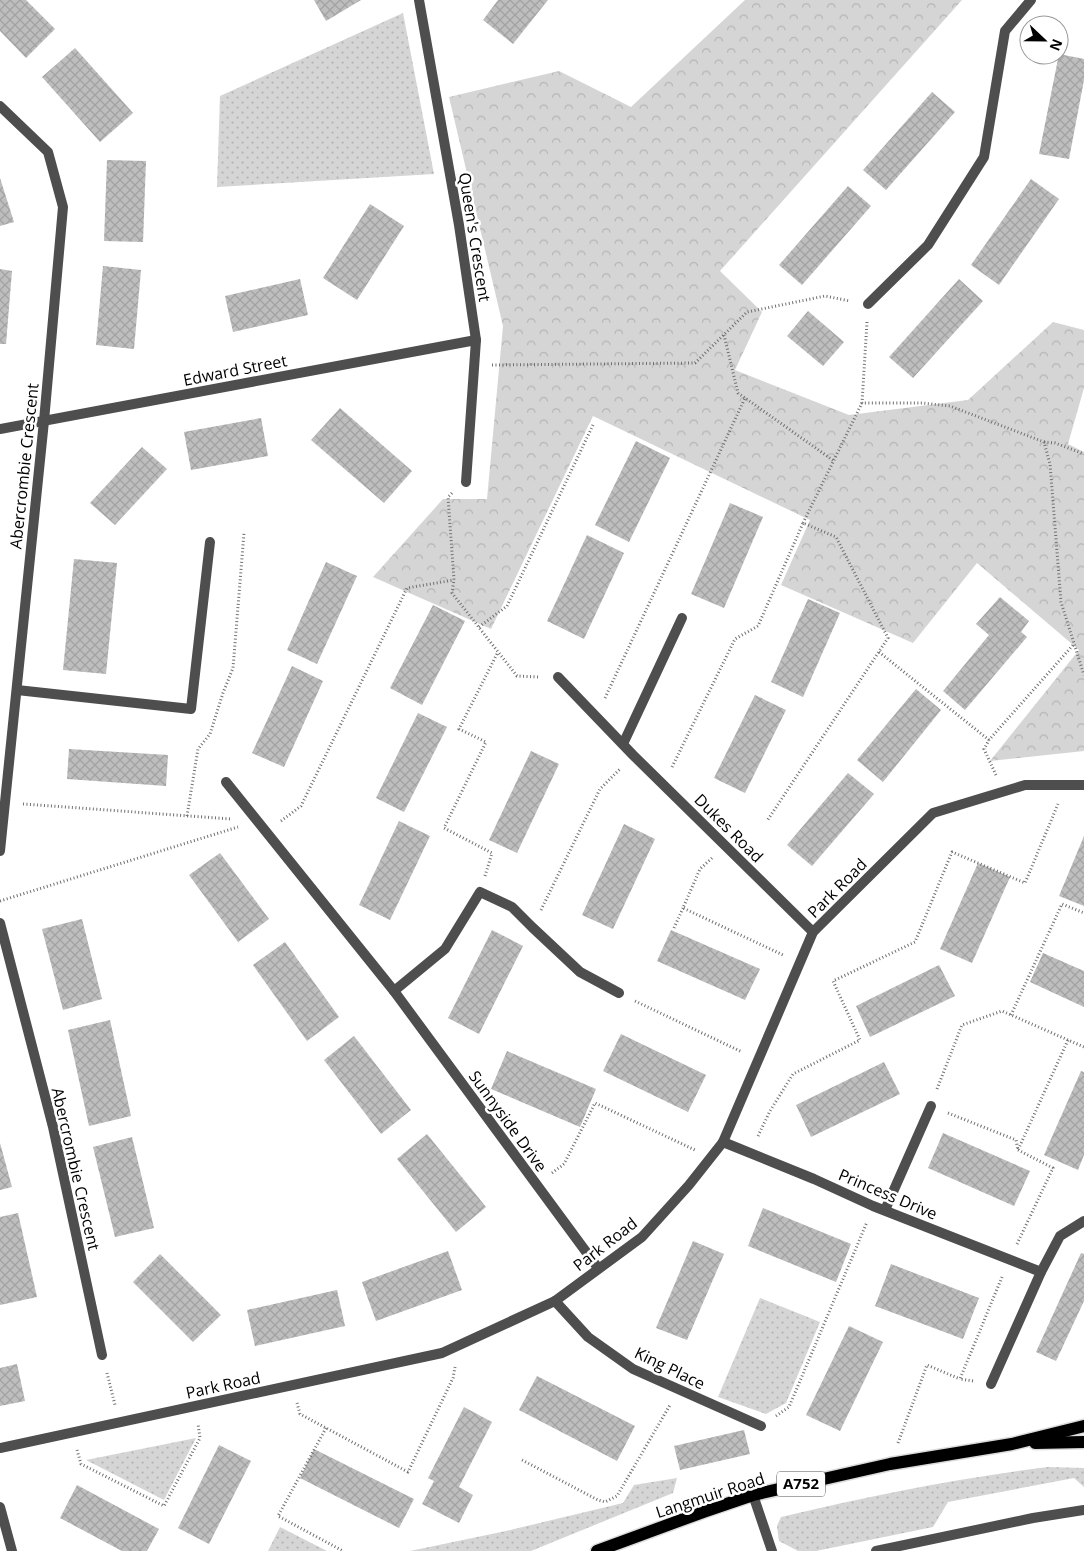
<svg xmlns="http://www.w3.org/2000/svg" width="1084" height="1551" font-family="'Open Sans',sans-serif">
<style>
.grass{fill:url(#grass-dots)}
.forest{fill:url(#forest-crowns)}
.building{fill:url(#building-cross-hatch)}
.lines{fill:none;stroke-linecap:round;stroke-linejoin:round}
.primary-casing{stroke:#dbdbdb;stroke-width:15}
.path{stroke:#707070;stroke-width:3;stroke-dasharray:1 2.5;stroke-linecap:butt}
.service{stroke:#4e4e4e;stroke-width:10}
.minor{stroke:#4e4e4e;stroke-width:10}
.primary{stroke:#000;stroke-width:12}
.labels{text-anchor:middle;stroke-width:5;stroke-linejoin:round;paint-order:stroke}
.shield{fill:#fff;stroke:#4c4c4c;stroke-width:1}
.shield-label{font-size:15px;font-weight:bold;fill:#000}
.street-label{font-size:16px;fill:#000;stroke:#fff}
</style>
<defs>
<pattern id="grass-dots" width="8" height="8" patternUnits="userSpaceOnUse" patternTransform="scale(1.25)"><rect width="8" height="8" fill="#d5d5d5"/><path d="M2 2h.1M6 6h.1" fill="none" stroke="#b5b5b5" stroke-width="1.8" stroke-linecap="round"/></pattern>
<pattern id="forest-crowns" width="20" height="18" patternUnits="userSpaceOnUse" patternTransform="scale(1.25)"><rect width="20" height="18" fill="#d5d5d5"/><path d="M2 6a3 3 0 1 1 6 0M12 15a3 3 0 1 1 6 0" fill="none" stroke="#b5b5b5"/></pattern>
<pattern id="building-cross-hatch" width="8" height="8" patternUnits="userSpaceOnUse" patternTransform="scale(1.25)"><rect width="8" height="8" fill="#bebebe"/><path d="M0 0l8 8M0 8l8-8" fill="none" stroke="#a2a2a2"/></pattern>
</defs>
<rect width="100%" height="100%" fill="#fff"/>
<g class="grass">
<polygon points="403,13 434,174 217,187 220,96"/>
<polygon points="760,1298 820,1322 786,1403 766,1414 718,1397"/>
<polygon points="196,1438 164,1500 86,1460"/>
<path d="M1048,1467L1084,1468V1487L1074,1478L948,1502L933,1527L816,1551H798L779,1541L777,1526L781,1517C869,1496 958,1478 1048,1467Z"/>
<polygon points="677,1478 673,1493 531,1551 410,1551 506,1531 623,1503 634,1485"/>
<polygon points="280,1527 327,1551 268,1551"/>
</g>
<polygon class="forest" points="745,0 962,0 720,271 762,312 735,370 849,415 968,400 1053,322 1084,330 1084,388 1068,444 1084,452 1084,751 990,761 1079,650 977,563 913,643 781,585 810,520 593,416 491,629 373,577 443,499 487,499 503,326 449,97 559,71 631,107"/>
<g class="building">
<polygon points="0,0 26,0 55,29 26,58 0,31"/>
<polygon points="314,0 361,0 326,21"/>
<polygon points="498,0 548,0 513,44 483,20"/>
<polygon points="75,48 133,113 100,142 42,77"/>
<polygon points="1059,54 1084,59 1084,80 1069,159 1039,154"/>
<polygon points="932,92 955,112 886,190 863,170"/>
<polygon points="107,160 146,161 143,242 104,241"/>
<polygon points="0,178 14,222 0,226"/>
<polygon points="1031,179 1059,199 999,285 971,265"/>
<polygon points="848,186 871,206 802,285 779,265"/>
<polygon points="370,204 404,226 357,300 323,278"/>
<polygon points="103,266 141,270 134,349 96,345"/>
<polygon points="0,269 12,271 6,344 0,344"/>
<polygon points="300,279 308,315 233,332 225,296"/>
<polygon points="959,279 983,301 913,378 889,357"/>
<polygon points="808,311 844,342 823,366 787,336"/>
<polygon points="340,408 412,471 384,503 311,440"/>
<polygon points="261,418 268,456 191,470 184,432"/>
<polygon points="636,441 670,458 629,542 595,525"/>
<polygon points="142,447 167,469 115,525 90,503"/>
<polygon points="730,503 763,517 724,608 691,594"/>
<polygon points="587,535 624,553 584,639 547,621"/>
<polygon points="74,559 117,563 106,674 63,670"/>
<polygon points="326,562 357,576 317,664 287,650"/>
<polygon points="1000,597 1029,621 1021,632 1027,637 965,710 943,691 989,635 976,624"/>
<polygon points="808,599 840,613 803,697 771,682"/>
<polygon points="433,605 465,621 422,705 390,688"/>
<polygon points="292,666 323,681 284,767 252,753"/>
<polygon points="916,689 941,710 883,782 857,760"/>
<polygon points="755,695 786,710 745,793 714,778"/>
<polygon points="418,713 447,727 404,812 376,798"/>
<polygon points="69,749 168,755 166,786 67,779"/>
<polygon points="531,751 559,764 517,853 489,840"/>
<polygon points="848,773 874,794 812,866 787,845"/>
<polygon points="399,821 430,836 390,920 359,905"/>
<polygon points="624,824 655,839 613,929 582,915"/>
<polygon points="1084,836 1084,906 1059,896"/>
<polygon points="220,853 269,919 238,942 189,875"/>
<polygon points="978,863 1010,877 972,963 940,949"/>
<polygon points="82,919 102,999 63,1010 42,929"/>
<polygon points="492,930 523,946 479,1034 448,1018"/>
<polygon points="671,930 760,969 745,1000 657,961"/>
<polygon points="285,942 339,1017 307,1041 253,965"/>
<polygon points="1043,953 1084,971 1084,1007 1030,982"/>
<polygon points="939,965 955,996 870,1037 856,1006"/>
<polygon points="110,1020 131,1116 89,1126 68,1030"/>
<polygon points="621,1034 706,1075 688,1112 603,1071"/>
<polygon points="354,1036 411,1110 381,1134 324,1060"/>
<polygon points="507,1051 596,1089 580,1127 491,1089"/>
<polygon points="884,1062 900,1094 811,1137 796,1105"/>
<polygon points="1081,1071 1084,1072 1084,1155 1078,1170 1044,1155"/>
<polygon points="943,1133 1030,1171 1014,1206 928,1168"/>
<polygon points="427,1134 486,1207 456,1232 397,1159"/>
<polygon points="132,1137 154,1228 115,1237 93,1147"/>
<polygon points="0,1143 12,1187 0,1190"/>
<polygon points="763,1208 851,1244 836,1282 748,1246"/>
<polygon points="18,1213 37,1297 0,1305 0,1217"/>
<polygon points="693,1241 724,1254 687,1340 656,1328"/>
<polygon points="448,1251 462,1290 376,1321 362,1282"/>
<polygon points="1081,1253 1084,1254 1084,1301 1056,1361 1036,1352"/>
<polygon points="160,1254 221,1315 193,1342 133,1282"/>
<polygon points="891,1264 979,1298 963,1339 875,1306"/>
<polygon points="337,1290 345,1326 255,1346 247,1310"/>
<polygon points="849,1326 883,1342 840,1431 806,1415"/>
<polygon points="17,1364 25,1401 0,1406 0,1368"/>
<polygon points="537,1376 635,1426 617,1461 519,1410"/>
<polygon points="464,1407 492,1422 459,1487 473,1495 459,1523 422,1504 434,1481 428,1478"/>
<polygon points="744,1430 750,1454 680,1470 674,1446"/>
<polygon points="219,1445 251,1461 209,1544 178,1528"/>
<polygon points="314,1449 414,1499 399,1528 300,1478"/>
<polygon points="77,1485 159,1529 147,1551 122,1551 60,1518"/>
</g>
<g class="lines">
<defs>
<g id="primary">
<polyline points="1035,1443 1084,1442"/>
<polyline points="597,1551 703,1512 753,1495 890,1464 1012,1444 1084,1426"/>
</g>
</defs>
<use href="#primary" class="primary-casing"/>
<g class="path">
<polyline points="867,322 862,403 922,403 950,406 1044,442 1050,464 1061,602 1084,675"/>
<polyline points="724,335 738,393 834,461"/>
<polyline points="492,365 695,363 747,312 825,296 850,301"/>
<polyline points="1044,442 1055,443 1084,454"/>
<polyline points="452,493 448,497 454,580 452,593 517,676 539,677"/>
<polyline points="803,523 862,403"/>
<polyline points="479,627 507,606 593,425"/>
<polyline points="879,652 989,740"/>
<polyline points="605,698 745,398"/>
<polyline points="672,767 735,639 758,626 803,523 836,537 888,638 767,821"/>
<polyline points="996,775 984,749 989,740 1074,644"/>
<polyline points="23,804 231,819"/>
<polyline points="187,816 198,749 210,734 223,693 233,668 244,533"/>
<polyline points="281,821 301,806 407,588 454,580"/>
<polyline points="712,858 700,869 683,908 783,955"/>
<polyline points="485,876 492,853 444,828 486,742 459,729 498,652"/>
<polyline points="0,901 238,827"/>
<polyline points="541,910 600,789 621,768"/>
<polyline points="674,928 683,908"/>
<polyline points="635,1001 742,1052"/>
<polyline points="1011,1015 1062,904 1084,913"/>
<polyline points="937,1089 962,1025 1002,1011 1084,1047"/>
<polyline points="948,1113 1016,1140 1018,1150 1068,1040"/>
<polyline points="758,1136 770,1111 793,1074 860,1040 833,981 915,942 952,852 1025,883 1058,804"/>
<polyline points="552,1173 564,1164 595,1103 695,1150"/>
<polyline points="1017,1244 1053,1168 1018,1150"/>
<polyline points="107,1373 115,1405"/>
<polyline points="973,1381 960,1379 1002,1277"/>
<polyline points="297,1403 300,1414 408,1472 453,1378 455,1367"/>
<polyline points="776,1416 789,1407 867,1222"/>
<polyline points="326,1428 278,1516 343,1551"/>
<polyline points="898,1443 927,1365 960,1379"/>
<polyline points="77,1450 81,1464 164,1506 200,1438 198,1424"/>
<polyline points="522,1460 598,1500 605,1502 617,1496 670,1405"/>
</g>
<g class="service">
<polyline points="17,690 191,709 210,542"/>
<polyline points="753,1495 772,1551"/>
<polyline points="0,1507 12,1551"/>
<polyline points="876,1551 1033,1518 1084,1510"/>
</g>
<g class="minor">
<polyline points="419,0 459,225 476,340 466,482"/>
<polyline points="0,106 48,152 63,207 44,421 0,851"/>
<polyline points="868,304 928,245 984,157 1005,31 1031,0"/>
<polyline points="0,429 476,340"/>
<polyline points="558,677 633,755 813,932"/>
<polyline points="623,744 682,618"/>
<polyline points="226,782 394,991 598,1268"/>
<polyline points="0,923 53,1127 102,1355"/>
<polyline points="394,991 445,949 480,892 512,907 532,927 580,972 619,993"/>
<polyline points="723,1142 814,1179 873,1206 1041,1272 991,1384"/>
<polyline points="885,1210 931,1106"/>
<polyline points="1041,1272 1060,1236 1084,1221"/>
<polyline points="555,1301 588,1337 633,1369 761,1426"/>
<polyline points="0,1448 442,1353 555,1301 642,1237 689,1185 723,1142 813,932 933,813 1025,785 1084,785"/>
</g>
<use href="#primary" class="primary"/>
</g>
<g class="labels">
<rect class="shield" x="777" y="1471.5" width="48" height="25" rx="4"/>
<g class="shield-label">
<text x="801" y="1489">A752</text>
</g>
<g class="street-label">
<text transform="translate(475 237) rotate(81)" y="6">Queen's Crescent</text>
<text transform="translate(235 370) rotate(-11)" y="6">Edward Street</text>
<text transform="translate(24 466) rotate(-84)" y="6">Abercrombie Crescent</text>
<text transform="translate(729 828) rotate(45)" y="6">Dukes Road</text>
<text transform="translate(837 888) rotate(-45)" y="6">Park Road</text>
<text transform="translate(508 1121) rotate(54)" y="6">Sunnyside Drive</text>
<text transform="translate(76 1169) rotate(77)" y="6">Abercrombie Crescent</text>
<text transform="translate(888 1194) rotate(23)" y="6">Princess Drive</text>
<text transform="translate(605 1244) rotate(-38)" y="6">Park Road</text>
<text transform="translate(670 1368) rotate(26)" y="6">King Place</text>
<text transform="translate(223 1385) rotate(-12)" y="6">Park Road</text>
<text transform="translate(710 1495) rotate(-18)" y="6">Langmuir Road</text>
</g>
</g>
<g transform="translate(1044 40) rotate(112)"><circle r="24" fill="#ffffff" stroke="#999999"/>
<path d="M0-4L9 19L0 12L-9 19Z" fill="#000000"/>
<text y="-8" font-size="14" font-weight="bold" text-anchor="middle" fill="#000000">N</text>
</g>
</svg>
